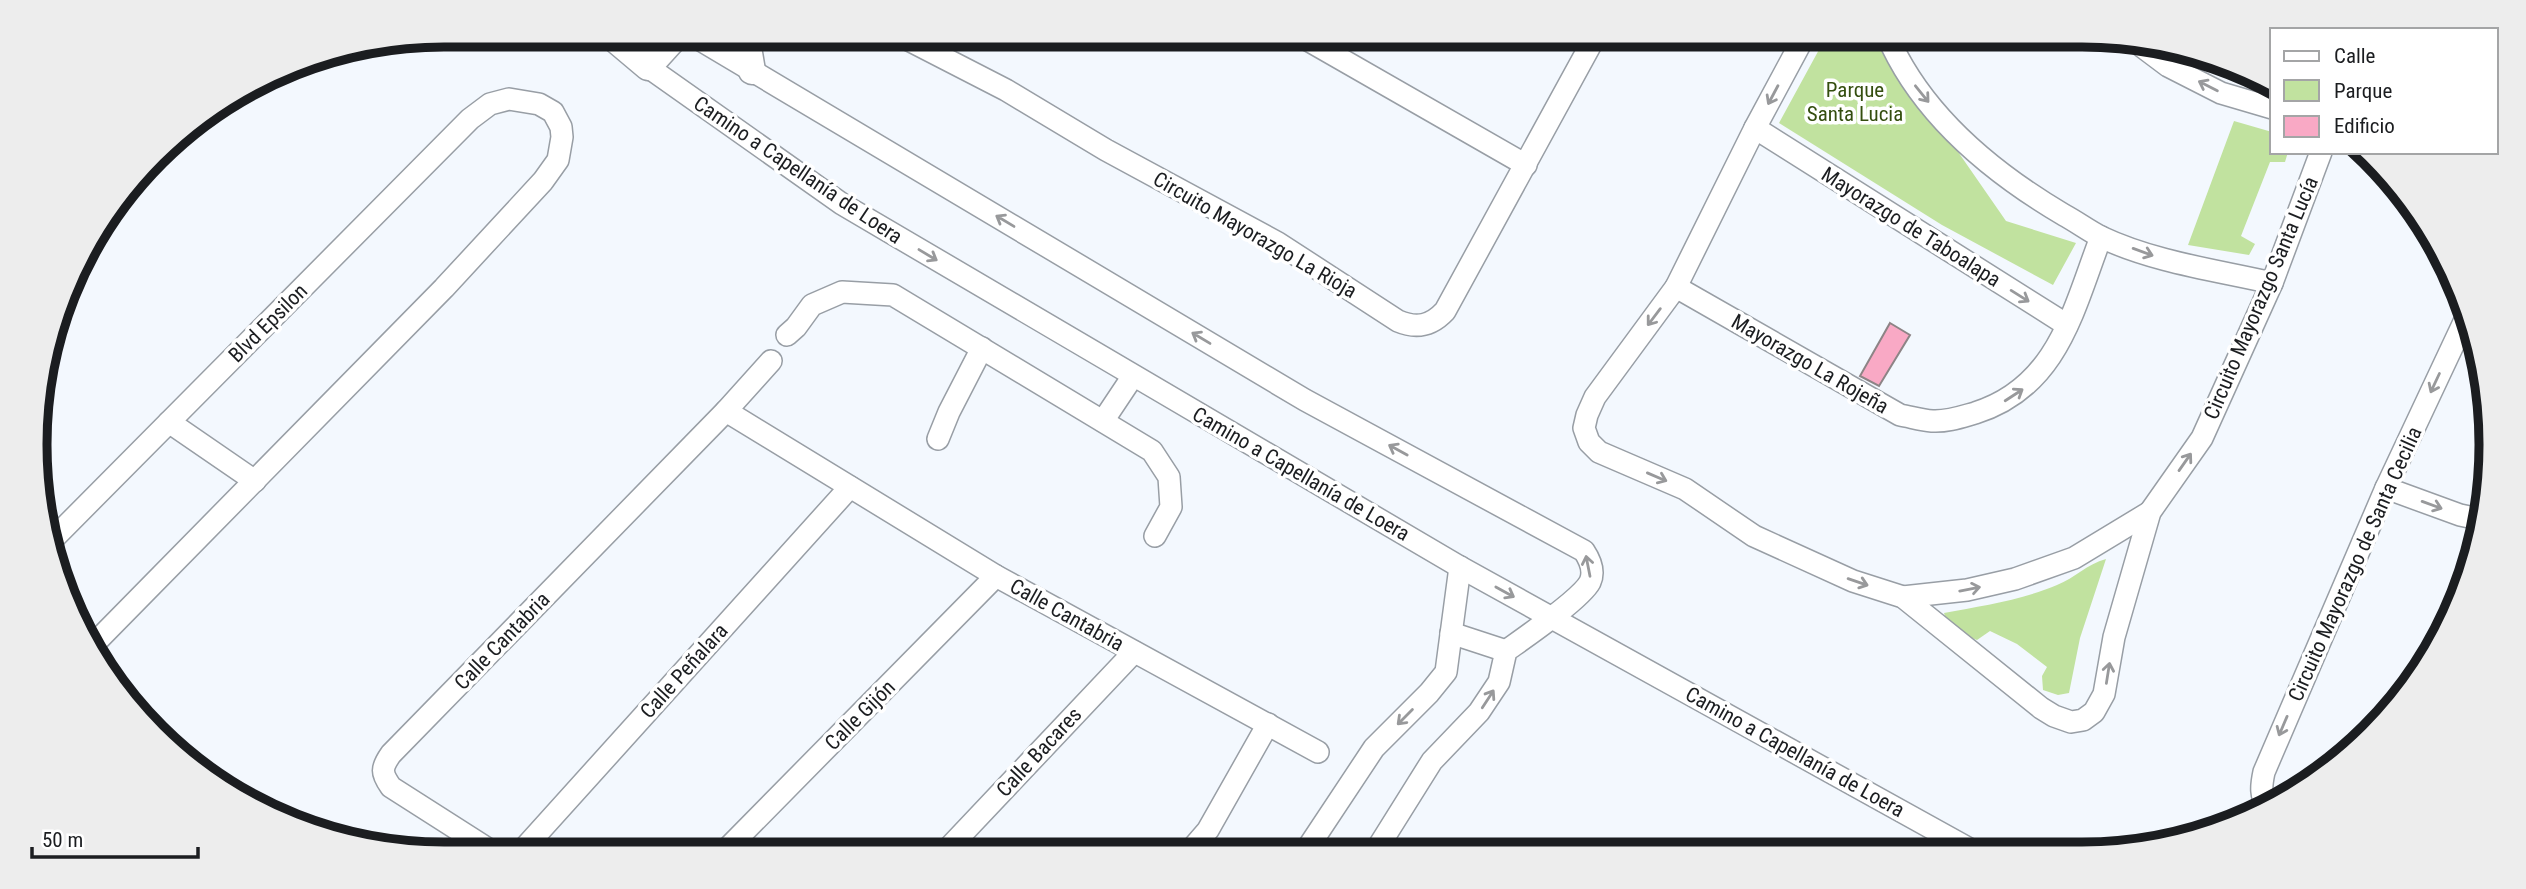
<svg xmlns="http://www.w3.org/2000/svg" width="2526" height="889" font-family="'Roboto Condensed',sans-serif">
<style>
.green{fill:#c1e29f}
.building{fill:#f9a9c5;stroke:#8d8486;stroke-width:2}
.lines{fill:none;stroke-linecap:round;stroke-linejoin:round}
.minor-casing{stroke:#989ea5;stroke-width:24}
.tertiary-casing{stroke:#989ea5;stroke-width:29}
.minor{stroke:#fff;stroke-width:21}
.tertiary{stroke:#fff;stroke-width:26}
.oneway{stroke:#98999b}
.labels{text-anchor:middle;stroke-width:7;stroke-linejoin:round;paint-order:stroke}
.park-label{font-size:21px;fill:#344e0f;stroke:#fff}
.street-label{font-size:21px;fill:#1b1d20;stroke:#fff}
.rim{fill:none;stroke:#1b1d20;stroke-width:9}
</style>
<rect width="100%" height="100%" fill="#f3f8fe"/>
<g class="green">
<polygon points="1827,35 1877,35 2006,221 2076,243 2053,285 1942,225 1779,123"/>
<polygon points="2234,121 2272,132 2272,152 2288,152 2285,162 2270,162 2241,236 2255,244 2249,255 2188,245"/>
<path d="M2106,559L2080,638L2069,693L2058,695L2043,690L2042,676L2047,667L2017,644L1990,631L1977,640C1964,635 1948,628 1944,613C1981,606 2022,600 2057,585C2075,578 2087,564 2106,559Z"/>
</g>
<polygon class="building" points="1890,323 1910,335 1879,386 1860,376"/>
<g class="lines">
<defs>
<g id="minor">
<path d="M692,35L1305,400L1584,551C1590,560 1595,571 1590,582C1581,599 1524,638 1506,651L1499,682L1479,712L1432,761L1375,852"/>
<path d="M899,35L1006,90L1106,150L1278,243L1398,321C1417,329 1431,326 1445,311L1596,35"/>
<polyline points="1299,35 1526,165"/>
<polyline points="1805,35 1755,128 1676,287 1595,397 1587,415 1584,428 1589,442 1599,452 1685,489 1754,536 1853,581 1903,597 2041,708 2054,716 2071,722 2083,720 2094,712 2104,694 2114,637 2150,512 2202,438 2272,283 2321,152"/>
<path d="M1887,35C1921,115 1991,172 2064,215C2077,222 2089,231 2101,237C2154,262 2215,270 2272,283"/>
<polyline points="2136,42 2168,66 2221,93 2272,108"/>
<polyline points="648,67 842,204 1460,567 1973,851"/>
<polyline points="1755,128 2067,325"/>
<path d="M1676,287L1900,415C1911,417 1922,420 1932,421C1947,422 1961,417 1975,413C2058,387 2073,310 2101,237"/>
<polyline points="787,335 796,327 812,305 842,292 893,295 1152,451 1169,477 1171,507 1155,536"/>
<polyline points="726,411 996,576 1318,752"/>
<polyline points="1103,421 1133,376"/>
<polyline points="169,422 255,481"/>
<polyline points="938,439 949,412 982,348"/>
<polyline points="2386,488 2460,515 2479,519"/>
<polyline points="48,544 470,119 490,104 509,99 539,104 553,112 561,127 562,137 558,160 543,181 444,288 92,646"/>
<polyline points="1903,597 1967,590 2015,579 2074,558 2150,512"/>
<polyline points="1451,633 1506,651"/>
<path d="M2268,808C2260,796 2261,786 2264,772L2386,488L2464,322"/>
<polyline points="1189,852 1208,830 1268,724"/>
<polyline points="1305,852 1374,748 1429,693 1446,672 1460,567"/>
<polyline points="723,853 996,576"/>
<polyline points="944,853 1134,652"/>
<path d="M496,854L391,787C381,773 381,768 391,754L726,411L771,361"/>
<polyline points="519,854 850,487"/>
</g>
<g id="tertiary">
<polyline points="610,35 648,67 677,35"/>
<polyline points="746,35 752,71"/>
</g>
</defs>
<use href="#minor" class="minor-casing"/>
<use href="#tertiary" class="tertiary-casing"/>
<use href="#minor" class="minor"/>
<use href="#tertiary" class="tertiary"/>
</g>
<defs><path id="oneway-shaft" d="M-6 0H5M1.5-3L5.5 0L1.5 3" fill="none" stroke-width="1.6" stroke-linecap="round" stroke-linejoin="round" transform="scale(1.75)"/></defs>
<g class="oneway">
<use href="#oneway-shaft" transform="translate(2208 86) rotate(-153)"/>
<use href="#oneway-shaft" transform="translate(1922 94) rotate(51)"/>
<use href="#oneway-shaft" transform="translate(1773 95) rotate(118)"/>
<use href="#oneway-shaft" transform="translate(1005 221) rotate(-149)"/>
<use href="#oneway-shaft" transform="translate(2143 252) rotate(20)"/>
<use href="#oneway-shaft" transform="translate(928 255) rotate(31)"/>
<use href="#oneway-shaft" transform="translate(2020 296) rotate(32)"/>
<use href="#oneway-shaft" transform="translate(1654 317) rotate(127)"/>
<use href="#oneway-shaft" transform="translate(1201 338) rotate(-149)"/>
<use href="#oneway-shaft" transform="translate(2435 383) rotate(115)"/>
<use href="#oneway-shaft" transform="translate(2014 395) rotate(-33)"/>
<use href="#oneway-shaft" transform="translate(1398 450) rotate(-151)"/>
<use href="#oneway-shaft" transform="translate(2185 462) rotate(-55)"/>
<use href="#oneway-shaft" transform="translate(1657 477) rotate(23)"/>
<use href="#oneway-shaft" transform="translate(2432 505) rotate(20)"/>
<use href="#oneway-shaft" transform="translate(1588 566) rotate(-101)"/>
<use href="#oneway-shaft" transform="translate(1858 582) rotate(19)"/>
<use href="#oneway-shaft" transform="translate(1970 589) rotate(-11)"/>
<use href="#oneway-shaft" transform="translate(1505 592) rotate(29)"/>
<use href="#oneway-shaft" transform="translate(2108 673) rotate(-81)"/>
<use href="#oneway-shaft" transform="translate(1488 699) rotate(-57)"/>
<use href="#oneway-shaft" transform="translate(1405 717) rotate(135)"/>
<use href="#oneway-shaft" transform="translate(2283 726) rotate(113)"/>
</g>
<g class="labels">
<g class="park-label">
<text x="1855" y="97">Parque<tspan x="1855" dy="24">Santa Lucia</tspan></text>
</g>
<g class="street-label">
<text transform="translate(798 170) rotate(34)" y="7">Camino a Capellanía de Loera</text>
<text transform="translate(1911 227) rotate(32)" y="7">Mayorazgo de Taboalapa</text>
<text transform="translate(1255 235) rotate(30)" y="7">Circuito Mayorazgo La Rioja</text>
<text transform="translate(2261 298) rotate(-67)" y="7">Circuito Mayorazgo Santa Lucía</text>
<text transform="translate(268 323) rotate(-45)" y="7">Blvd Epsilon</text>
<text transform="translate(1810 364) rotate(30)" y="7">Mayorazgo La Rojeña</text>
<text transform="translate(1301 474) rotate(30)" y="7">Camino a Capellanía de Loera</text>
<text transform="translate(2355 564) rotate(-66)" y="7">Circuito Mayorazgo de Santa Cecilia</text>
<text transform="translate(1067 615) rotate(29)" y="7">Calle Cantabria</text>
<text transform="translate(502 641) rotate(-46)" y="7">Calle Cantabria</text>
<text transform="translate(684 671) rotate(-48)" y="7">Calle Peñalara</text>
<text transform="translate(860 715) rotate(-45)" y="7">Calle Gijón</text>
<text transform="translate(1039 752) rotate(-47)" y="7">Calle Bacares</text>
<text transform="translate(1795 752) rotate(29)" y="7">Camino a Capellanía de Loera</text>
</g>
</g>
<path d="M0 0H2526V889H0ZM444 47H2082A397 397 0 0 1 2479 444V445A397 397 0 0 1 2082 842H444A397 397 0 0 1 47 445V444A397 397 0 0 1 444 47Z" fill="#ededed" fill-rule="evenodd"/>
<path class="rim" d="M444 47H2082A397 397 0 0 1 2479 444V445A397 397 0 0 1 2082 842H444A397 397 0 0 1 47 445V444A397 397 0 0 1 444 47Z"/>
<rect x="2270" y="28" width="228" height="126" fill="#ffffff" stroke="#a4a5a6" stroke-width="2"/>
<rect x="2284" y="51" width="35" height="10" fill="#ffffff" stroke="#a4a5a6" stroke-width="2"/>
<text x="2334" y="63" font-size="21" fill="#1b1d20">Calle</text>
<rect x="2284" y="80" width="35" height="21" fill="#c1e29f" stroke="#a4a5a6" stroke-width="2"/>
<text x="2334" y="98" font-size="21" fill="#1b1d20">Parque</text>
<rect x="2284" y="116" width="35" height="21" fill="#f9a9c5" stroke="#a4a5a6" stroke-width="2"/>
<text x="2334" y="133" font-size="21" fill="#1b1d20">Edificio</text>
<path d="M32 847v10h166v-10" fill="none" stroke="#1b1d20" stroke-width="3.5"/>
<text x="42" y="847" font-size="21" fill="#1b1d20" stroke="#ffffff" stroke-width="5" paint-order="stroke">50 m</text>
</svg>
